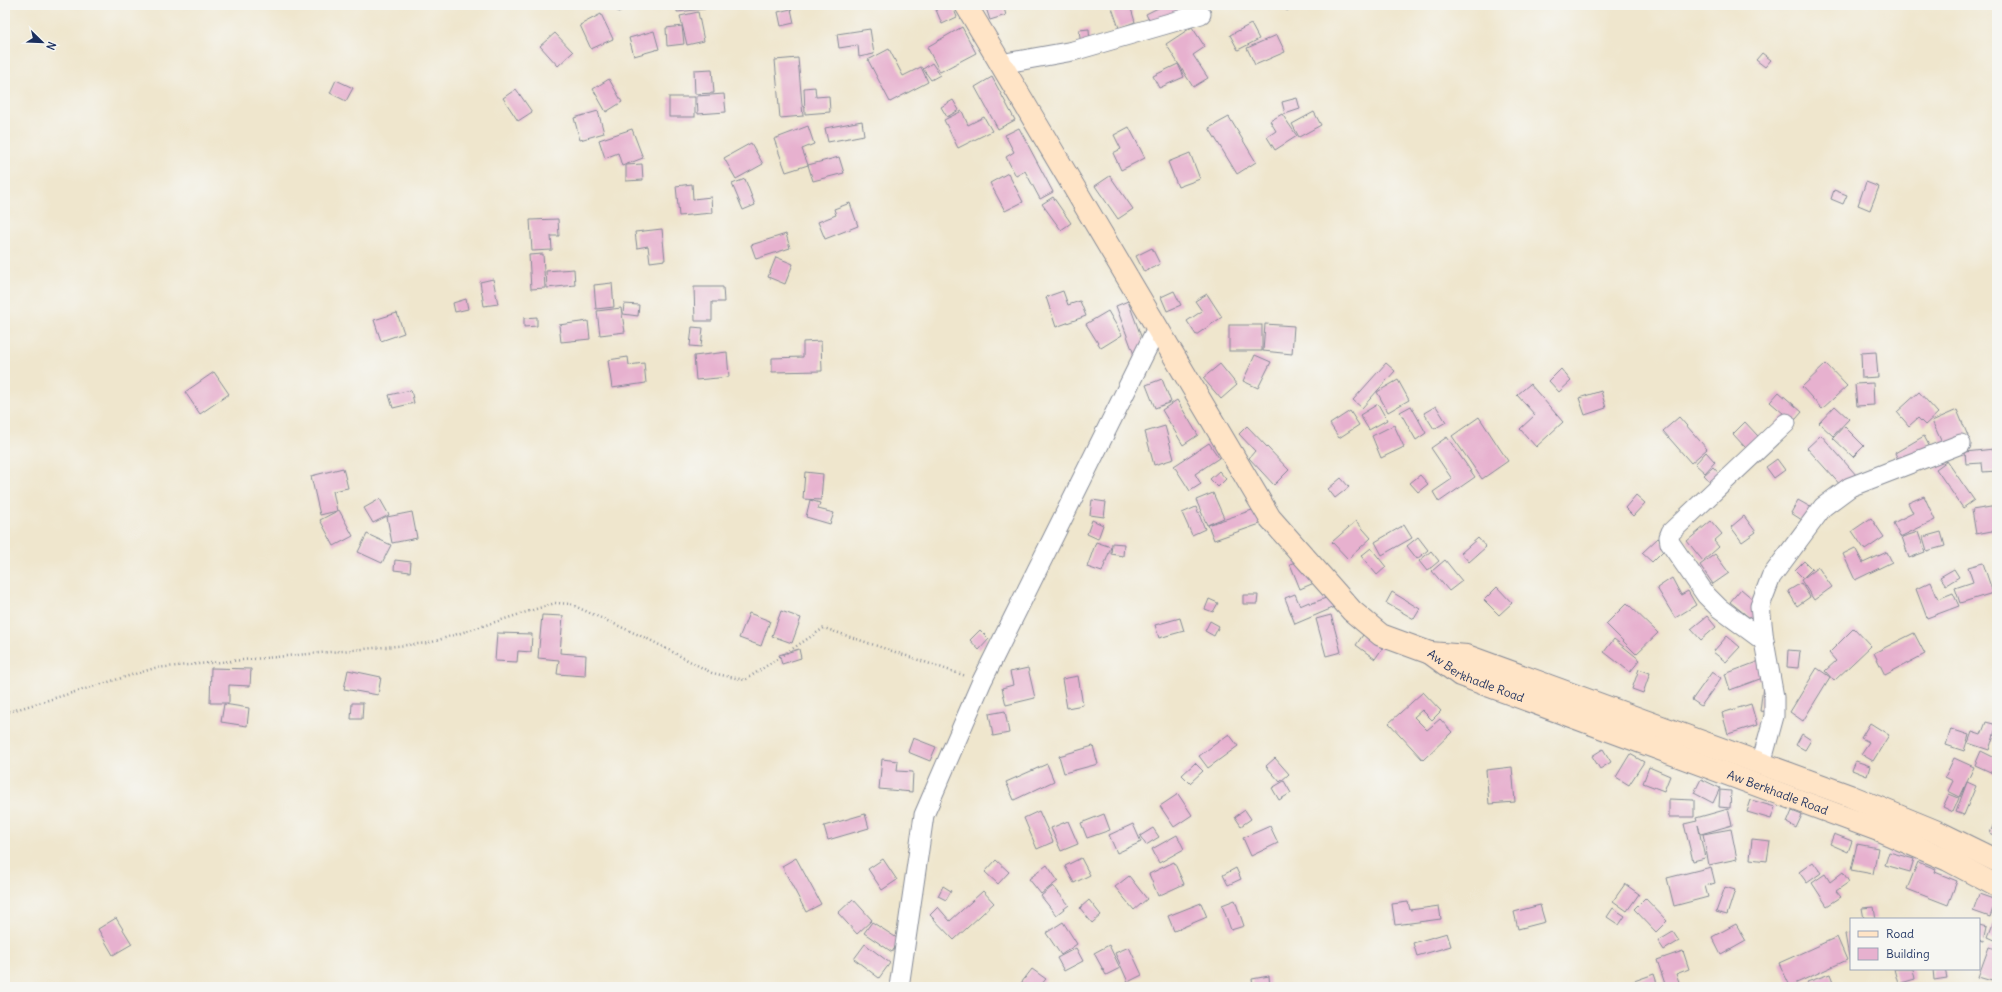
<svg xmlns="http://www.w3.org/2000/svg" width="2002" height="992" font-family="Delius,sans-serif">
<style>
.building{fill:#e7b1cf}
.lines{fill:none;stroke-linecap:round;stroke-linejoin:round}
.minor-casing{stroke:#858a96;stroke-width:21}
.secondary-casing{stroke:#858a96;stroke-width:24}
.path{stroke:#858a96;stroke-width:2.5;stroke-dasharray:1 3;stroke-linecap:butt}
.minor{stroke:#fff;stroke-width:19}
.secondary{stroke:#ffe4c6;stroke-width:22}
.labels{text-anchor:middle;stroke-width:3.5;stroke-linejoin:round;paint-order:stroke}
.street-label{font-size:12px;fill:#1b2f5e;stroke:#f6f6f2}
</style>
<rect width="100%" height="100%" fill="#f6f6f2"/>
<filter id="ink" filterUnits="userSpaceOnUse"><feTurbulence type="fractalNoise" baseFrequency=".025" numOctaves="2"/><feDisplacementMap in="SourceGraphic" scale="8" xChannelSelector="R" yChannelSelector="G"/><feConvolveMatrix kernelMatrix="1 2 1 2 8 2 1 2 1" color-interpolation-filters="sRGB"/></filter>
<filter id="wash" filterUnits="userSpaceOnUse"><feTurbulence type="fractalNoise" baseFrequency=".012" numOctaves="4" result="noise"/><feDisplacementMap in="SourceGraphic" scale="16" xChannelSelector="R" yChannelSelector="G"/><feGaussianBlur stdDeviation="0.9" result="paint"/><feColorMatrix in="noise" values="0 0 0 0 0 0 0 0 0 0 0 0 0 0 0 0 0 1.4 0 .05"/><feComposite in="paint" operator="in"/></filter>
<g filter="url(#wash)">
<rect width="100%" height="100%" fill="#efe6cd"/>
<g id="blocks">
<g class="building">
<polygon points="615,5 634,5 618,12"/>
<polygon points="677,5 705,5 705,9 677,12"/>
<polygon points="934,5 952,5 957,17 942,24"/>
<polygon points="985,5 1003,5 1006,15 990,20"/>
<polygon points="1111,5 1130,5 1135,22 1119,28"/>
<polygon points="1164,5 1186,5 1188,8 1152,27 1146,14"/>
<polygon points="1282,5 1294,5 1287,11"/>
<polygon points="791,9 794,23 781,26 778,12"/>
<polygon points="698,12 704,41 687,45 680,16"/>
<polygon points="601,14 613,39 591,49 580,25"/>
<polygon points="1251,24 1259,39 1238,50 1230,35"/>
<polygon points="682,26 684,44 667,46 666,28"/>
<polygon points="962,27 976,53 940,72 927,47"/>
<polygon points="1192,27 1205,47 1193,55 1208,78 1193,87 1166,44"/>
<polygon points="870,29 874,54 859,57 858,45 839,48 837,34"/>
<polygon points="1089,29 1090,45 1081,46 1079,30"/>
<polygon points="654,31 659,49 634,56 629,38"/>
<polygon points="555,33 573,52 558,66 540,46"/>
<polygon points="1277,35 1285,52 1255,65 1247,48"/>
<polygon points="889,49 903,76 921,67 928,82 890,102 868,60"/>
<polygon points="1762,53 1771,60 1765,67 1756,60"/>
<polygon points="798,58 803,116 780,118 775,60"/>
<polygon points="932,63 940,75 931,80 923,69"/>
<polygon points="1178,64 1184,77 1159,88 1153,76"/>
<polygon points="712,69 714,93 695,94 694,70"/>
<polygon points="992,77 1015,120 998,129 975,87"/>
<polygon points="609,79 622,102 606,112 593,89"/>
<polygon points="336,80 353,88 346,101 330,93"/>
<polygon points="815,87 816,97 829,96 830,112 805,114 804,88"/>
<polygon points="516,89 532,112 518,121 503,98"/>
<polygon points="724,94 726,112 698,114 697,96"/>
<rect x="669" y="97" width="26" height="20"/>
<polygon points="1297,98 1300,109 1285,114 1282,102"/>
<polygon points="953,100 959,110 947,117 941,107"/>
<polygon points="598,111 604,133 580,140 574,118"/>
<polygon points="962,111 968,125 984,117 992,131 958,148 944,120"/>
<polygon points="1314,112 1321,125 1299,137 1292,124"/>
<polygon points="1282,114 1297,136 1275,150 1267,137 1276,131 1270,121"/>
<polygon points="1229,117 1256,162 1237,174 1209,128"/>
<polygon points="862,121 864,135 828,142 825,128"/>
<polygon points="808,126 814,144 802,149 808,165 786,172 774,139"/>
<polygon points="1129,127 1145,158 1121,170 1113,153 1121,149 1114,135"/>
<polygon points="1019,128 1053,192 1040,199 1025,171 1016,176 1006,157 1014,152 1005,135"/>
<polygon points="632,129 643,158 622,166 618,153 605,158 599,140"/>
<polygon points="751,143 763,164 736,179 724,158"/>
<polygon points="1190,153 1200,179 1178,187 1168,162"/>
<polygon points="839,157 844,173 813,181 808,165"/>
<polygon points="642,164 643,180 626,181 626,165"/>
<polygon points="1008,173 1023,202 1005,211 990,183"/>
<polygon points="1110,176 1133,209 1118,219 1095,186"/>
<polygon points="745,179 755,205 743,210 732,184"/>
<polygon points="1866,182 1879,187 1870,210 1858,205"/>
<polygon points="692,184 693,199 711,197 712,213 679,216 676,186"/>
<polygon points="1834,190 1847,195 1843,204 1831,199"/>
<polygon points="1053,197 1071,223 1061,230 1042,204"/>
<polygon points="850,203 858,226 825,239 818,222 836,215 834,209"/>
<polygon points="558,219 559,236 551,236 552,250 532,251 530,220"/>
<polygon points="662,229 665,260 650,262 648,246 637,248 635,232"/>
<polygon points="786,234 790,248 756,259 751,245"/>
<polygon points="1152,248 1160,264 1144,272 1136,256"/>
<polygon points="543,254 545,288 531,289 529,255"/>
<polygon points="776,257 793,264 785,284 768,277"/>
<polygon points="574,269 575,285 547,288 546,271"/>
<polygon points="493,279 498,304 484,306 480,282"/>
<polygon points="612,283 614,307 596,309 594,285"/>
<polygon points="694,287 723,287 724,302 712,302 712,321 695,321"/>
<polygon points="1063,291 1068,305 1080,301 1086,316 1056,327 1046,297"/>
<polygon points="1174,291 1181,305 1167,311 1161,297"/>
<polygon points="1207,294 1222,317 1196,335 1187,321 1202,311 1195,301"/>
<polygon points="466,299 468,309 455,312 453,303"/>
<polygon points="1128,301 1148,355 1136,360 1116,306"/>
<polygon points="624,304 639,305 638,316 623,314"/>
<polygon points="621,308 625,332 600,335 597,311"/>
<polygon points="1108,311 1122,335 1101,348 1086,324"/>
<polygon points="397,313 404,333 381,341 374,320"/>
<polygon points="537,317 537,326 524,327 524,318"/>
<polygon points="588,321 590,339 561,342 559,325"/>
<polygon points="1265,324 1294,326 1292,354 1263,351"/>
<rect x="1229" y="325" width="33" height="26"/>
<polygon points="692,327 703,328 701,347 690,346"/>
<polygon points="821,341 822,371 772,372 772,358 803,357 803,342"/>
<polygon points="727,352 729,377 696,380 694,356"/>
<polygon points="1876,352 1878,377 1862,378 1861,353"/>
<polygon points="1255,355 1271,362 1258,388 1243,381"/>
<polygon points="628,357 629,365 644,363 646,383 612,388 608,360"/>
<polygon points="1386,363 1395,371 1362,408 1353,400"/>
<polygon points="1220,364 1237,385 1221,399 1203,378"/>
<polygon points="1826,364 1847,386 1822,409 1802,387"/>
<polygon points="1561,369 1571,381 1559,392 1549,381"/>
<polygon points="214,372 229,394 200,414 185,392"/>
<polygon points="1162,379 1171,402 1155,408 1146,385"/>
<polygon points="1398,380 1409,400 1388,412 1377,392"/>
<polygon points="1873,383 1874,405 1857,406 1855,384"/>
<polygon points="1530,384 1563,422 1536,447 1520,429 1535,415 1517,395"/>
<polygon points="411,390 414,403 393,408 389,395"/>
<polygon points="1601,391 1606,408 1585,415 1579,398"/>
<polygon points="1779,392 1802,412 1783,434 1774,426 1784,414 1770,402"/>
<polygon points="1919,392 1938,413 1925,425 1918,418 1909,426 1897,412"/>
<polygon points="1177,400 1198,435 1183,445 1162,410"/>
<polygon points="1378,404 1387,420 1369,430 1360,415"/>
<polygon points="1411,406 1426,433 1416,440 1400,412"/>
<polygon points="1436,406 1446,422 1434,429 1424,413"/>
<polygon points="1835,406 1849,419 1833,436 1819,423"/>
<polygon points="1957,410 1968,436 1944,447 1932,421"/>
<polygon points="1350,411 1359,425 1339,438 1330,424"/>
<polygon points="1479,417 1508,461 1482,479 1452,436"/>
<polygon points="1679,417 1707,449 1691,463 1663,431"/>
<polygon points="1745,422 1769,448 1756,459 1733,434"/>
<polygon points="1394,425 1404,447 1381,458 1372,436"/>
<polygon points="1165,426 1174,459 1154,465 1145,432"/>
<polygon points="1247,426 1289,470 1274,485 1249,458 1255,451 1239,434"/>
<polygon points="1844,426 1864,446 1853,457 1833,438"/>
<polygon points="1821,435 1857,476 1843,488 1807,448"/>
<polygon points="1924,436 1932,451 1902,467 1895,453"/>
<polygon points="1447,437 1475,477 1439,502 1433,492 1452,479 1431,448"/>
<polygon points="1209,443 1219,458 1195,474 1201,484 1190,491 1174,466"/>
<polygon points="1994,449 1996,471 1983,472 1982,463 1966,464 1965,452"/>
<polygon points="1706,452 1715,462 1705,473 1695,464"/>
<polygon points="1777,459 1785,470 1774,478 1766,467"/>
<polygon points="1947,461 1974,500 1963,508 1936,469"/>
<polygon points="1713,467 1728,483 1719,491 1704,475"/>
<polygon points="343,468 348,488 333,491 337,511 320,515 311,476"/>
<polygon points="1219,471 1226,479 1218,487 1210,479"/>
<polygon points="805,472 823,474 821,500 803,499"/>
<polygon points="1420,475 1428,484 1418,492 1410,483"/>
<polygon points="1341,478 1349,487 1335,498 1328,489"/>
<polygon points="1213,493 1224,518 1207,525 1196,500"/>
<polygon points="1636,495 1645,503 1633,516 1625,508"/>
<polygon points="1924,496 1935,520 1900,537 1893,523 1913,513 1908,503"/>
<polygon points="380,499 389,515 373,523 364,508"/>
<polygon points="810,500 820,503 818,509 834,513 830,524 806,517"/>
<polygon points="1092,500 1106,502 1104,517 1090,515"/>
<polygon points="1798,500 1821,513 1802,520 1791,513"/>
<polygon points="1997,506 1997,530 1976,534 1972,510"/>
<polygon points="1196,507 1205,529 1192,535 1182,513"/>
<polygon points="1258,508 1263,523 1214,540 1208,525"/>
<polygon points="339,510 353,536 334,546 320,520"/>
<polygon points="412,512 417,538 392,543 387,517"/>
<polygon points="1744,516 1756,532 1742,542 1731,527"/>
<polygon points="1871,518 1884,537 1865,550 1852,531"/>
<polygon points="1092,520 1103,525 1098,539 1087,534"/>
<polygon points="1356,521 1371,538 1348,559 1332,542"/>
<polygon points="1711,521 1722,534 1714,541 1719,547 1703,561 1687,541"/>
<polygon points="1404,525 1412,538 1382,555 1375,542"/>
<polygon points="1918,532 1925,552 1909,558 1902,537"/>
<polygon points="1941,532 1945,546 1927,551 1923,537"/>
<polygon points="367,534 391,545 382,563 358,552"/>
<polygon points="1418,537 1428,550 1417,559 1407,546"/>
<polygon points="1478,538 1486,547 1469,562 1461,553"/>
<polygon points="1658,538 1667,547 1652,562 1642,553"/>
<polygon points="1096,542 1111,547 1102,572 1087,567"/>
<polygon points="1112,543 1124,544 1123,556 1111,554"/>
<polygon points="1371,548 1386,567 1377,575 1361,556"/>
<polygon points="1855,548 1863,563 1887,552 1892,562 1855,580 1843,554"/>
<polygon points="1431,551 1439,561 1427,571 1419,561"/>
<polygon points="1715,554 1729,573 1713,584 1700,565"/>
<polygon points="1305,558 1314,583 1300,589 1290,564"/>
<polygon points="395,560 411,562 410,572 394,570"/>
<polygon points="1445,560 1462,581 1449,591 1432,571"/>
<polygon points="1804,561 1812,569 1803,578 1795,570"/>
<polygon points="1983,563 1993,593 1960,603 1955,588 1973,582 1968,567"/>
<polygon points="1818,567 1832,587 1814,600 1801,580"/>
<polygon points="1954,569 1959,577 1946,585 1940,577"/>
<polygon points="1672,578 1681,595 1688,591 1696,605 1675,618 1657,588"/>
<polygon points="1931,582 1938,599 1953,593 1959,606 1927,618 1916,589"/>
<polygon points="1801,583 1810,597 1797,606 1788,591"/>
<polygon points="1497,587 1512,603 1499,615 1484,600"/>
<polygon points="1741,589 1766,610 1756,623 1730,602"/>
<polygon points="1392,592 1420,609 1414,619 1386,603"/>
<polygon points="1295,594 1300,606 1309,602 1310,604 1331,596 1335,607 1295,624 1285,598"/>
<polygon points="1243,595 1258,595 1257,604 1243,604"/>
<polygon points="1209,599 1218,603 1213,612 1205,609"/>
<polygon points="1627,603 1658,633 1636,654 1606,624"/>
<polygon points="781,611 801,618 792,643 772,636"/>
<polygon points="749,613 770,621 761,646 739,638"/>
<polygon points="542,615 563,616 560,653 586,655 585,676 557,674 559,660 538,658"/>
<polygon points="1331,615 1341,652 1326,656 1316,619"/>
<polygon points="1707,616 1716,627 1701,640 1691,629"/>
<polygon points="1180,618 1184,631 1159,638 1155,625"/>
<polygon points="1210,621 1219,626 1214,636 1205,631"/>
<polygon points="1854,628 1871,646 1834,681 1825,671 1836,661 1829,653"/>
<polygon points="980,630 989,639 979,650 970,640"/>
<polygon points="1365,632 1384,646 1375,659 1356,645"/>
<polygon points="497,633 532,634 531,652 518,651 517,662 495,661"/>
<polygon points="1914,633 1925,654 1885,675 1874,653"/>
<polygon points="1727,636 1740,647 1726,662 1713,652"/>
<polygon points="1614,639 1640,660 1630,672 1604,652"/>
<polygon points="799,649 801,658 782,664 779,655"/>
<polygon points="1788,650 1800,651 1798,668 1787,667"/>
<polygon points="1770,657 1776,673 1730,690 1725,674"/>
<polygon points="211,668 251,669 250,686 229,685 229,703 210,703"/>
<polygon points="1028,668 1035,698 1006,705 1002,688 1013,685 1010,672"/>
<polygon points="1817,668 1830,677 1803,721 1790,712"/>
<polygon points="1639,669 1650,673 1643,693 1632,689"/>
<polygon points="348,670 381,677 378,695 344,689"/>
<polygon points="1712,672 1721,678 1701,706 1692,700"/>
<polygon points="1078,676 1083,705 1067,708 1062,679"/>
<polygon points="1763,686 1775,713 1760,711"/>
<polygon points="1423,692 1441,711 1432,720 1422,710 1414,717 1427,730 1440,719 1452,732 1423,760 1389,723"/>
<polygon points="352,703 363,703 362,719 351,719"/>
<polygon points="224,704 249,708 247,726 221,722"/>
<polygon points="1751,704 1757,725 1728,734 1722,713"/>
<polygon points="1005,711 1009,733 993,736 989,714"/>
<polygon points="1986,722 1997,725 1989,750 1968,743 1972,732 1981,735"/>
<polygon points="1870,723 1889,735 1873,761 1861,754 1869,742 1861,738"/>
<polygon points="1951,729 1969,735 1964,751 1946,745"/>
<polygon points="1229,734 1238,746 1208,768 1199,756"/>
<polygon points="1802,734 1811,740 1805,750 1796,745"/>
<polygon points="913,738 936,747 930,761 908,752"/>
<polygon points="1093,746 1098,764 1064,773 1059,756"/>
<polygon points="1603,749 1611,762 1600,769 1592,756"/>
<polygon points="1981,751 1997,759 1997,775 1975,765"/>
<polygon points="1630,754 1644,762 1629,785 1616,777"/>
<polygon points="1275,758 1289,774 1280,782 1266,766"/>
<polygon points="1954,758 1974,767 1960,797 1948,791 1953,781 1945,777"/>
<polygon points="882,759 898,761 897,771 913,772 912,792 879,789"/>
<polygon points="1856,761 1870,766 1867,776 1852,770"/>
<polygon points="1195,763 1203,771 1190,783 1182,775"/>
<polygon points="1047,764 1054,781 1014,800 1006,782"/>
<polygon points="1512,767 1515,802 1489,804 1486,770"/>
<polygon points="1649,767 1670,776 1664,791 1643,783"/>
<polygon points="1701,779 1720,788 1713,803 1694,793"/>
<polygon points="1284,781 1291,793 1279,800 1272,788"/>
<polygon points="1967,782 1976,786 1964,815 1956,812"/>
<polygon points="1720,790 1731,791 1730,808 1719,807"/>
<polygon points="1178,794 1192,815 1174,827 1160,806"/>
<polygon points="1949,794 1959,798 1953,812 1943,807"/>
<polygon points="1669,799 1694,800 1694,817 1669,817"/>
<polygon points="1751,800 1775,807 1771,819 1747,812"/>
<polygon points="1728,809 1732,825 1701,834 1698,825 1705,858 1693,861 1684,824 1697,821 1696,818"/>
<polygon points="1245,810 1251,819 1241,826 1235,817"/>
<polygon points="1039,811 1053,842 1037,849 1024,818"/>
<polygon points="1792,811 1802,815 1796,828 1787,823"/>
<polygon points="865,814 869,828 828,840 824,826"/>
<polygon points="1104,814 1110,830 1087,838 1081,823"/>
<polygon points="1997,816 1997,836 1990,833"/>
<polygon points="1068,821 1078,844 1061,851 1051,828"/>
<polygon points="1133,824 1141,842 1117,853 1109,835"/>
<polygon points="1270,826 1278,843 1251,856 1243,838"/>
<polygon points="1153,828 1159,837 1146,845 1140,836"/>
<polygon points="1731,829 1737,859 1709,865 1703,834"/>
<polygon points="1834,834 1852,841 1848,852 1830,844"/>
<polygon points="1177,835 1184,849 1159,863 1152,849"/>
<polygon points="1752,839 1770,841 1767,861 1750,859"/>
<polygon points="1857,844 1878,848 1873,874 1851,870"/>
<polygon points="1889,852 1914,859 1910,872 1885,865"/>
<polygon points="796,858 821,904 806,912 782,866"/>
<polygon points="1081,858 1090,875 1074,883 1065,866"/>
<polygon points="883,859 897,880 882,890 868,869"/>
<polygon points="996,860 1009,872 998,884 985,872"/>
<polygon points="1174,862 1184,884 1158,896 1149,874"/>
<polygon points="1813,862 1821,873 1807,883 1799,872"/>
<polygon points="1918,862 1936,869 1935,872 1957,881 1948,905 1907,889"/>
<polygon points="1047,865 1058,881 1041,894 1029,879"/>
<polygon points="1711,867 1715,883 1705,886 1708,897 1674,906 1667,878"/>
<polygon points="1236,868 1241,879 1228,885 1223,875"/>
<polygon points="1843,872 1849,882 1836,891 1841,897 1827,906 1812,883 1825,874 1830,882"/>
<polygon points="1129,876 1147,899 1134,910 1115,887"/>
<polygon points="1625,884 1639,894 1627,911 1613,901"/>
<polygon points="943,886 951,891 946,900 938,896"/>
<polygon points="1053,886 1069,905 1056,915 1041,896"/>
<polygon points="1725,887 1735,890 1727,915 1716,912"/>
<polygon points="983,891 994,903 954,940 930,915 938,907 950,921"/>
<polygon points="1979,894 1996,900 1990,917 1973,911"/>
<polygon points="1645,898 1667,921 1656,932 1634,909"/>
<polygon points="853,899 872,920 857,934 838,913"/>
<polygon points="1089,900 1101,915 1092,923 1080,908"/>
<polygon points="1235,900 1244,926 1231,930 1222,905"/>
<polygon points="1408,902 1410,910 1439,906 1441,919 1395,925 1392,904"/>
<polygon points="1201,903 1207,917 1174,931 1168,916"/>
<polygon points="1540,905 1545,922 1518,929 1514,912"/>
<polygon points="1874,907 1876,919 1864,919 1862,908"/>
<polygon points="1613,908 1625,916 1619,925 1607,917"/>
<polygon points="1997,913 1997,941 1988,937"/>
<polygon points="116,918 132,944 113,955 98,929"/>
<polygon points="872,922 900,940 892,952 864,933"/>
<polygon points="1063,922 1077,944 1061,955 1046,933"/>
<polygon points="1736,924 1746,941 1721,955 1712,937"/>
<polygon points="1979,925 1987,927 1984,941 1979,940"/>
<polygon points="1673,932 1679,941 1664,950 1658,941"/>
<polygon points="1447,933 1451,946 1417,956 1413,943"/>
<polygon points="1851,933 1851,963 1850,963 1845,934"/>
<polygon points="1837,937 1847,960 1790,986 1779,963"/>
<polygon points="865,944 890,963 879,978 854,959"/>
<polygon points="1109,945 1120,968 1106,975 1094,953"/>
<polygon points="1129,947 1142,975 1128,982 1115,953"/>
<polygon points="1989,947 1997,949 1997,966 1992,981 1978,977"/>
<polygon points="1076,948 1083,961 1064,971 1057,958"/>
<polygon points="1683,951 1689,969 1676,974 1681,987 1666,987 1657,960"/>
<polygon points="1032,969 1046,979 1039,987 1018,987"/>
<polygon points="1894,969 1913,969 1915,979 1898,984"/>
<polygon points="1933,969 1945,969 1947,978 1934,980"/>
<polygon points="1654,974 1658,986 1624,987 1623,985"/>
<polygon points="1830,974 1835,987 1808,987 1807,982"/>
<polygon points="1269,976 1270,987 1253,987 1252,979"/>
</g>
</g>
</g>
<g filter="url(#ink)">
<use href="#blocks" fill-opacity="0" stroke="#858a96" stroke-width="1"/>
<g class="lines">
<defs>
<g id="minor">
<polyline points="1000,64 1073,51 1201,14"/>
<polyline points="1764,641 1719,608 1706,595 1670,543 1669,537 1671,532 1786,423"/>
<polyline points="1761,764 1774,716 1774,697 1764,641 1760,606 1771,577 1823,507 1850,487 1961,444"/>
<polyline points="899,987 924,815 982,681 1157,328"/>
</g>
<g id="secondary">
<path id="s1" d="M966,5L1270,518L1352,611L1381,635L1430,653L1460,675L1881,831L1948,860L1997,886"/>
<polyline points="1430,653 1467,656 1850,796 1940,833 1997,861"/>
</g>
</defs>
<use href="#minor" class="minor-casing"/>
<use href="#secondary" class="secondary-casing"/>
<polyline class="path" points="5,713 155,668 429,643 555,603 570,604 650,640 712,673 745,680 824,628 966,676"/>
<use href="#minor" class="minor"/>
<use href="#secondary" class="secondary"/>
</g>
</g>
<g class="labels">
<g class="street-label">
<text dy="4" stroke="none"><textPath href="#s1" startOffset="862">Aw Berkhadle Road</textPath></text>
<text dy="4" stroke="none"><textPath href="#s1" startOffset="1186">Aw Berkhadle Road</textPath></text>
</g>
</g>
<rect width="2002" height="992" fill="none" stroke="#f6f6f2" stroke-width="20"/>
<rect x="1850" y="918" width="130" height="52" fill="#f6f6f2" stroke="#9ea6b7"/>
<rect x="1858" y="931" width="20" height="6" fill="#ffe4c6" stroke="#9ea6b7"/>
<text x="1886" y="938" font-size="12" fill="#1b2f5e">Road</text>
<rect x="1858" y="948" width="20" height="12" fill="#e7b1cf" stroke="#9ea6b7"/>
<text x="1886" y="958" font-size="12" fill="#1b2f5e">Building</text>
<g transform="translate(42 42) rotate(113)" stroke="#f6f6f2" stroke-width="3" paint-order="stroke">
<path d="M0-3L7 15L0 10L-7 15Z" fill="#1b2f5e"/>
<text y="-6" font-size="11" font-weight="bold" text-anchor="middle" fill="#1b2f5e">N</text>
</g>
</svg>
